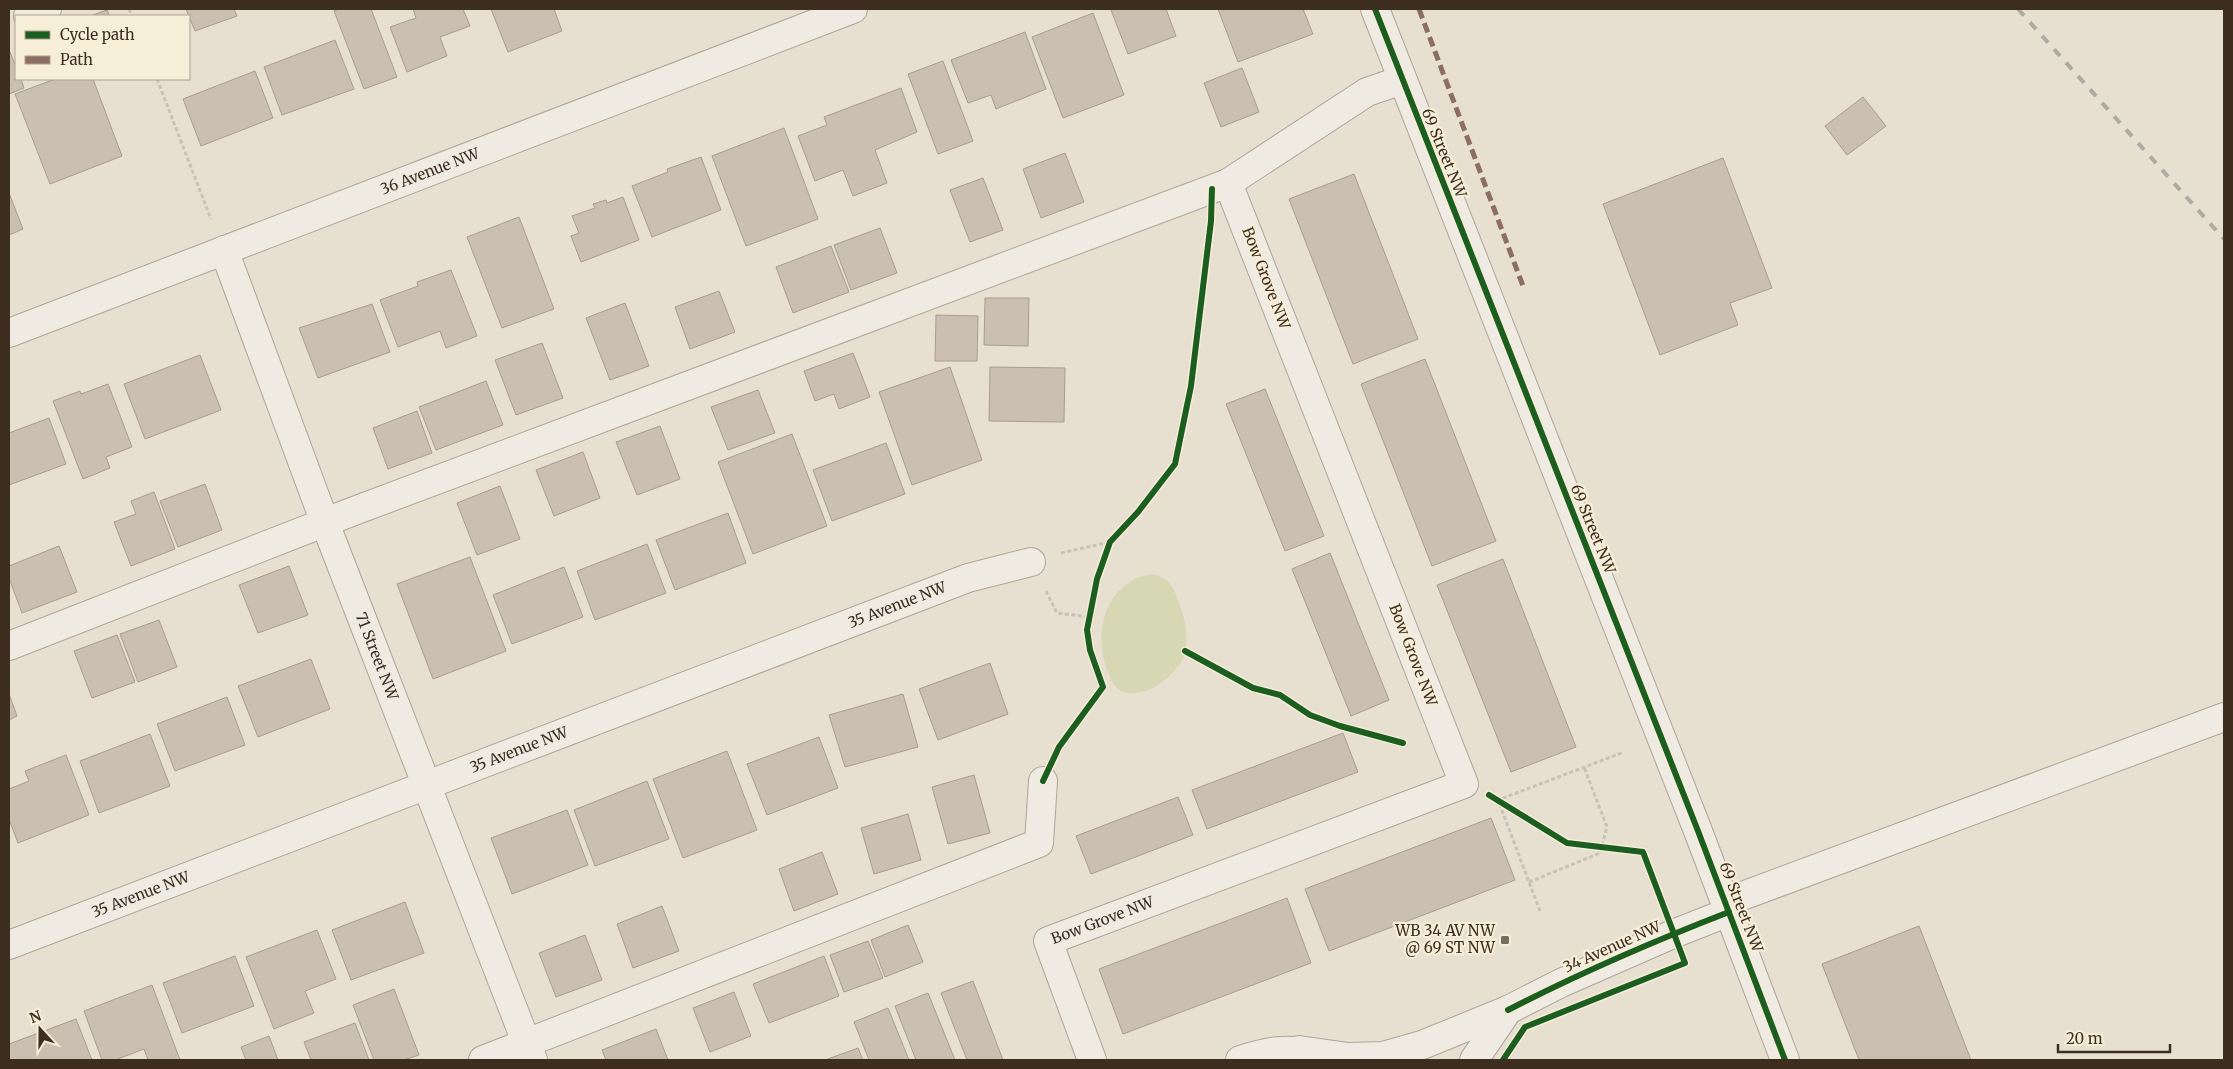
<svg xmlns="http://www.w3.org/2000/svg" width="2233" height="1069" font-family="Merriweather,serif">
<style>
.green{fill:#d6d7b3}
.building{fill:#cbbfb2;stroke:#a89c90}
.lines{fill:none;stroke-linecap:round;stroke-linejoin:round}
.minor-casing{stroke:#ada599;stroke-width:30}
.path{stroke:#c8c2b9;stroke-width:3;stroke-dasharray:4 2.5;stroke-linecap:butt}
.minor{stroke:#efebe3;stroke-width:28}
.rail{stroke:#afaaa2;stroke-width:4;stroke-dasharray:9 9;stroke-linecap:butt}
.quiet{stroke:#8d6e63;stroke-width:5;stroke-dasharray:10 5;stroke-linecap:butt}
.cycleway-casing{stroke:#f7eed8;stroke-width:9}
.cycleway{stroke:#1b5e20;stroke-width:6}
.poi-dot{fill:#786c5e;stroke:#f7eed8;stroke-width:2}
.labels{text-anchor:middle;stroke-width:4.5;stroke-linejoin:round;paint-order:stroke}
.street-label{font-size:15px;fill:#3d2e20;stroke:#f7eed8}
.poi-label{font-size:15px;fill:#3d2e20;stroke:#f7eed8;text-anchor:end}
</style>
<rect width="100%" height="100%" fill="#e7e0d1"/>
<path class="green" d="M1153,574C1168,578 1173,586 1178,600C1184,615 1189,635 1185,652C1180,675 1138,706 1117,688C1112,684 1110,677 1108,672C1092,632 1106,580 1153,574Z"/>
<g class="building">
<polygon points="186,9 234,9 237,16 195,31"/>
<polygon points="339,9 371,9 397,77 364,89 334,11"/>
<polygon points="413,9 463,9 470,26 440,37 447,56 407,72 390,27 416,18"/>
<polygon points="491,9 554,9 562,31 508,52"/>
<polygon points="1114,9 1166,9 1176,36 1128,54 1111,10"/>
<polygon points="1218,9 1303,9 1313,34 1238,62"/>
<polygon points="107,10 110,16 90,16"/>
<polygon points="1093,13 1124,95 1063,118 1032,37"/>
<polygon points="1025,32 1046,89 996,109 991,95 968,103 951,60"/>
<polygon points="335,40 354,89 282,115 264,67"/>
<polygon points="10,52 16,67 16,79 21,79 24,88 9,94 9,53"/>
<polygon points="943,61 973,141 938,154 908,74"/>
<polygon points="1242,68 1259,112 1221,127 1204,83"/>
<polygon points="255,71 273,118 201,146 183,99"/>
<polygon points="55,79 93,79 122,156 50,184 15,94"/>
<polygon points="901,88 917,132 875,150 887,183 853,196 843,170 815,181 798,136 827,125 824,117"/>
<polygon points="1863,97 1886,126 1847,155 1825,126"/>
<polygon points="784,128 818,219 746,246 712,156"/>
<polygon points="1065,153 1084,202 1041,218 1023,169"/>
<polygon points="701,157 721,210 652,237 632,186 668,172 667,169"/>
<polygon points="1723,158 1772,288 1730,303 1738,325 1660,355 1603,204"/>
<polygon points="1354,174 1418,339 1353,364 1289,199"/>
<polygon points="983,178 1003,230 970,242 950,190"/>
<polygon points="9,193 23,229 9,235"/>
<polygon points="623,197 639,240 581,262 571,236 579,233 572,216 595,208 593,204 606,200 607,203"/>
<polygon points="519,217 554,309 502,328 467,237"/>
<polygon points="880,228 897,273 851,290 834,245"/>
<polygon points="831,246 849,292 793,313 776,267"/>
<polygon points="451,270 477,336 446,348 440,331 398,347 380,300 418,286 417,282"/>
<polygon points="719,291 735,332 690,349 675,307"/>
<polygon points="985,298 1029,298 1028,346 984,345"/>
<polygon points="625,303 649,366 610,380 586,318"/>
<polygon points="372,304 390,352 318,378 299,328"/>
<polygon points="936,315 978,316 977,361 935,361"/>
<polygon points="542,343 563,398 516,415 495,360"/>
<polygon points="853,353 870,397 839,409 834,394 815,401 804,371"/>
<polygon points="200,355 221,410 145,439 124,384"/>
<polygon points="1425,359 1496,541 1432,566 1361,384"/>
<polygon points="950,367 982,460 912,485 879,392"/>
<polygon points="990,367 1065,368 1064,422 989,421"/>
<polygon points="486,381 503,425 436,450 419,407"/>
<polygon points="108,384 132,447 106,457 110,468 83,479 53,401 80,391 81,394"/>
<polygon points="1265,389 1324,536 1285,551 1226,404"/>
<polygon points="758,390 775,433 728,450 711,407"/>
<polygon points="417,411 432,453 388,469 373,428"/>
<polygon points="49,418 66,464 9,485 9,433"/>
<polygon points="660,426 680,479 637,495 616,442"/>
<polygon points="792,434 827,526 753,554 718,462"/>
<polygon points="886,443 905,494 832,521 813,470"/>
<polygon points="583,452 600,498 554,516 536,470"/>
<polygon points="205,484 222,530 178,547 160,501"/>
<polygon points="500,486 520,539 477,555 457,503"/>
<polygon points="154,492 175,549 131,566 114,522 136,514 131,501"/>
<polygon points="728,513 746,563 675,590 656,540"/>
<polygon points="647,544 666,593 595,620 577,571"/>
<polygon points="59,546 77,592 22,613 9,578 9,566"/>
<polygon points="1330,553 1389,700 1351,716 1292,569"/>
<polygon points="470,557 506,651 433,679 397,584"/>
<polygon points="1503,559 1576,747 1511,772 1437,585"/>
<polygon points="289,566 308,615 258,633 239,585"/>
<polygon points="564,567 583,617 512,644 493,595"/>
<polygon points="159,620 177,667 138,682 120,634"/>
<polygon points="117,635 135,682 92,698 74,651"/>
<polygon points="311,659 330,709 258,737 238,686"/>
<polygon points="990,663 1008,714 938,740 919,689"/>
<polygon points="9,694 17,716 9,720"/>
<polygon points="903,694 918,747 845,767 829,715"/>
<polygon points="227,697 245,745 175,771 157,724"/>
<polygon points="1343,733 1358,772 1207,829 1192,790"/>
<polygon points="150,734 170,786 99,813 80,761"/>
<polygon points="819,737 838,788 767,815 747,764"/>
<polygon points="727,751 757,830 683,858 653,779"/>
<polygon points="66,755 89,815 18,843 9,819 9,789 29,781 25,771"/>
<polygon points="974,775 990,833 948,844 932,787"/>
<polygon points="647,781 669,839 595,866 574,810"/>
<polygon points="1178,797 1193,835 1091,874 1076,836"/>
<polygon points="567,810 588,865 512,894 491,838"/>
<polygon points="908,814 921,860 874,874 861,828"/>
<polygon points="1491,818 1515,880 1329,951 1305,889"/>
<polygon points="822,852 838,894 794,911 779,869"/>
<polygon points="1287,898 1311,963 1123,1034 1099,969"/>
<polygon points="405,902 424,953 351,980 332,930"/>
<polygon points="662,906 679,951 633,968 617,924"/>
<polygon points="908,925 923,962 885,977 871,940"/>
<polygon points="1919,926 1971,1060 1859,1060 1822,964"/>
<polygon points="317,930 336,979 305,991 314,1013 274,1029 246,957"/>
<polygon points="585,935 602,980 556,997 539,953"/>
<polygon points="868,941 883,978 844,992 830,955"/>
<polygon points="235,956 254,1006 182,1033 163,983"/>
<polygon points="824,956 839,996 769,1023 753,984"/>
<polygon points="973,981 1003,1060 967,1060 941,993"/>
<polygon points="152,985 180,1060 148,1060 144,1049 115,1060 102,1060 84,1011"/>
<polygon points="394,989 419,1055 404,1060 374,1060 353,1005"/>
<polygon points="734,992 751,1036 710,1052 693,1008"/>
<polygon points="928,993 955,1060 916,1060 895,1006"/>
<polygon points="888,1008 909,1060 869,1060 854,1022"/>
<polygon points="76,1019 92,1060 9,1060 9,1044"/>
<polygon points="355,1023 369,1060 311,1060 304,1042"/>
<polygon points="656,1029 668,1060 606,1060 602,1050"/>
<polygon points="269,1036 278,1060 246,1060 241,1047"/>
<polygon points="858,1048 863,1060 825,1060"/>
</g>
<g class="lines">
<defs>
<g id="minor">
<polyline points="1375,9 1698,831 1785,1060"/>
<polyline points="28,16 47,9"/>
<path id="s1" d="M224,250L325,523L533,1060"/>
<path id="s2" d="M9,333L853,9"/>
<polyline points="9,646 354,511 1228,183 1367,92 1402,80"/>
<polyline points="1726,902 2224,717"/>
<path id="s3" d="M9,945L968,578L1031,562"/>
<polyline points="1299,1050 1348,1057 1383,1056 1422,1045 1508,1010 1561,983 1673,934 1729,912"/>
<polyline points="483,1060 1039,843 1043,781"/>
<path id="s4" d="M1092,1060L1048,941L1464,784L1228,183"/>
<path d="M1240,1060C1269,1051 1287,1047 1317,1055"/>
<polyline points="1474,1060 1508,1010"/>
</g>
</defs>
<use href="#minor" class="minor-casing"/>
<g class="path">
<polyline points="129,9 132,16"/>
<polyline points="157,79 211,219"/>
<polyline points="1061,553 1110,542"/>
<polyline points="1046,591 1057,613 1089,617"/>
<polyline points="1529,882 1600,853 1607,827 1584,767"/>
<polyline points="1540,911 1498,800 1624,752"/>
</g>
<use href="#minor" class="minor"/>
<polyline class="rail" points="2018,9 2224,239"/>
<polyline class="quiet" points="1419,9 1523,286"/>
<defs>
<g id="cycleway">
<polyline points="1375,9 1698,831 1785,1060"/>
<polyline points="1185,651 1253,688 1280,695 1310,715 1340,726 1403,743"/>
<polyline points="1043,781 1059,747 1103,687 1090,650 1087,630 1097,579 1110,542 1138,512 1175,464 1191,386 1211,221 1212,189"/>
<polyline points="1489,795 1567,843 1643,852 1685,963 1525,1027 1503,1060"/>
<path d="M1508,1010C1580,973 1654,941 1729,912"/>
</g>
</defs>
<use href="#cycleway" class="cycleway-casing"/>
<use href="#cycleway" class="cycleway"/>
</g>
<rect class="poi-dot" x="1500" y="935" width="10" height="10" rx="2.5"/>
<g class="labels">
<g class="street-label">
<text transform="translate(1444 153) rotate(68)" y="5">69 Street NW</text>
<text dy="5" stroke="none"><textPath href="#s2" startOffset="451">36 Avenue NW</textPath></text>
<text transform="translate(1266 278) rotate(69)" y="5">Bow Grove NW</text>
<text transform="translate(1593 529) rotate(68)" y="5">69 Street NW</text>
<text dy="5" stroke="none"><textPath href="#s3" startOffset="951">35 Avenue NW</textPath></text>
<text transform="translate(1413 655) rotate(69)" y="5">Bow Grove NW</text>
<text dy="5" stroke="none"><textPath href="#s1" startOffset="434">71 Street NW</textPath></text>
<text dy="5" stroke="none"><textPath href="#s3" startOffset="546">35 Avenue NW</textPath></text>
<text dy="5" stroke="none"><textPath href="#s3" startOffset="141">35 Avenue NW</textPath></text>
<text transform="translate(1741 907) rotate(69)" y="5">69 Street NW</text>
<text dy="5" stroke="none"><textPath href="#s4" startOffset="185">Bow Grove NW</textPath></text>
<text transform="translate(1612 947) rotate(-24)" y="5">34 Avenue NW</text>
</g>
<g class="poi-label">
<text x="1495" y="936">WB 34 AV NW<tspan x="1495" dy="17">@ 69 ST NW</tspan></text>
</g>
</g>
<rect width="2233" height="1069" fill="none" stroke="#3d2e20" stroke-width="20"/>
<rect x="15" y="15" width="175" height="65" fill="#f7eed8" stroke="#ada18e"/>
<rect x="25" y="31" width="25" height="8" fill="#1b5e20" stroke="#ada18e"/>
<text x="60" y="40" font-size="15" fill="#3d2e20">Cycle path</text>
<rect x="25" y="56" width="25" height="8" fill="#8d6e63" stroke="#ada18e"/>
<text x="60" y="65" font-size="15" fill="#3d2e20">Path</text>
<g transform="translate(40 1029) rotate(339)" stroke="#f7eed8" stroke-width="4" paint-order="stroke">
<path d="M0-4L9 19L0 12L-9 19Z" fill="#3d2e20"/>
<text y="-8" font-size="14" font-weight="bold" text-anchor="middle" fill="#3d2e20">N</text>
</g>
<path d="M2058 1044v8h112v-8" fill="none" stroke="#3d2e20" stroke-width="2.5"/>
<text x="2066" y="1044" font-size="15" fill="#3d2e20" stroke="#f7eed8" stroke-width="4" paint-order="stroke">20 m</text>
</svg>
